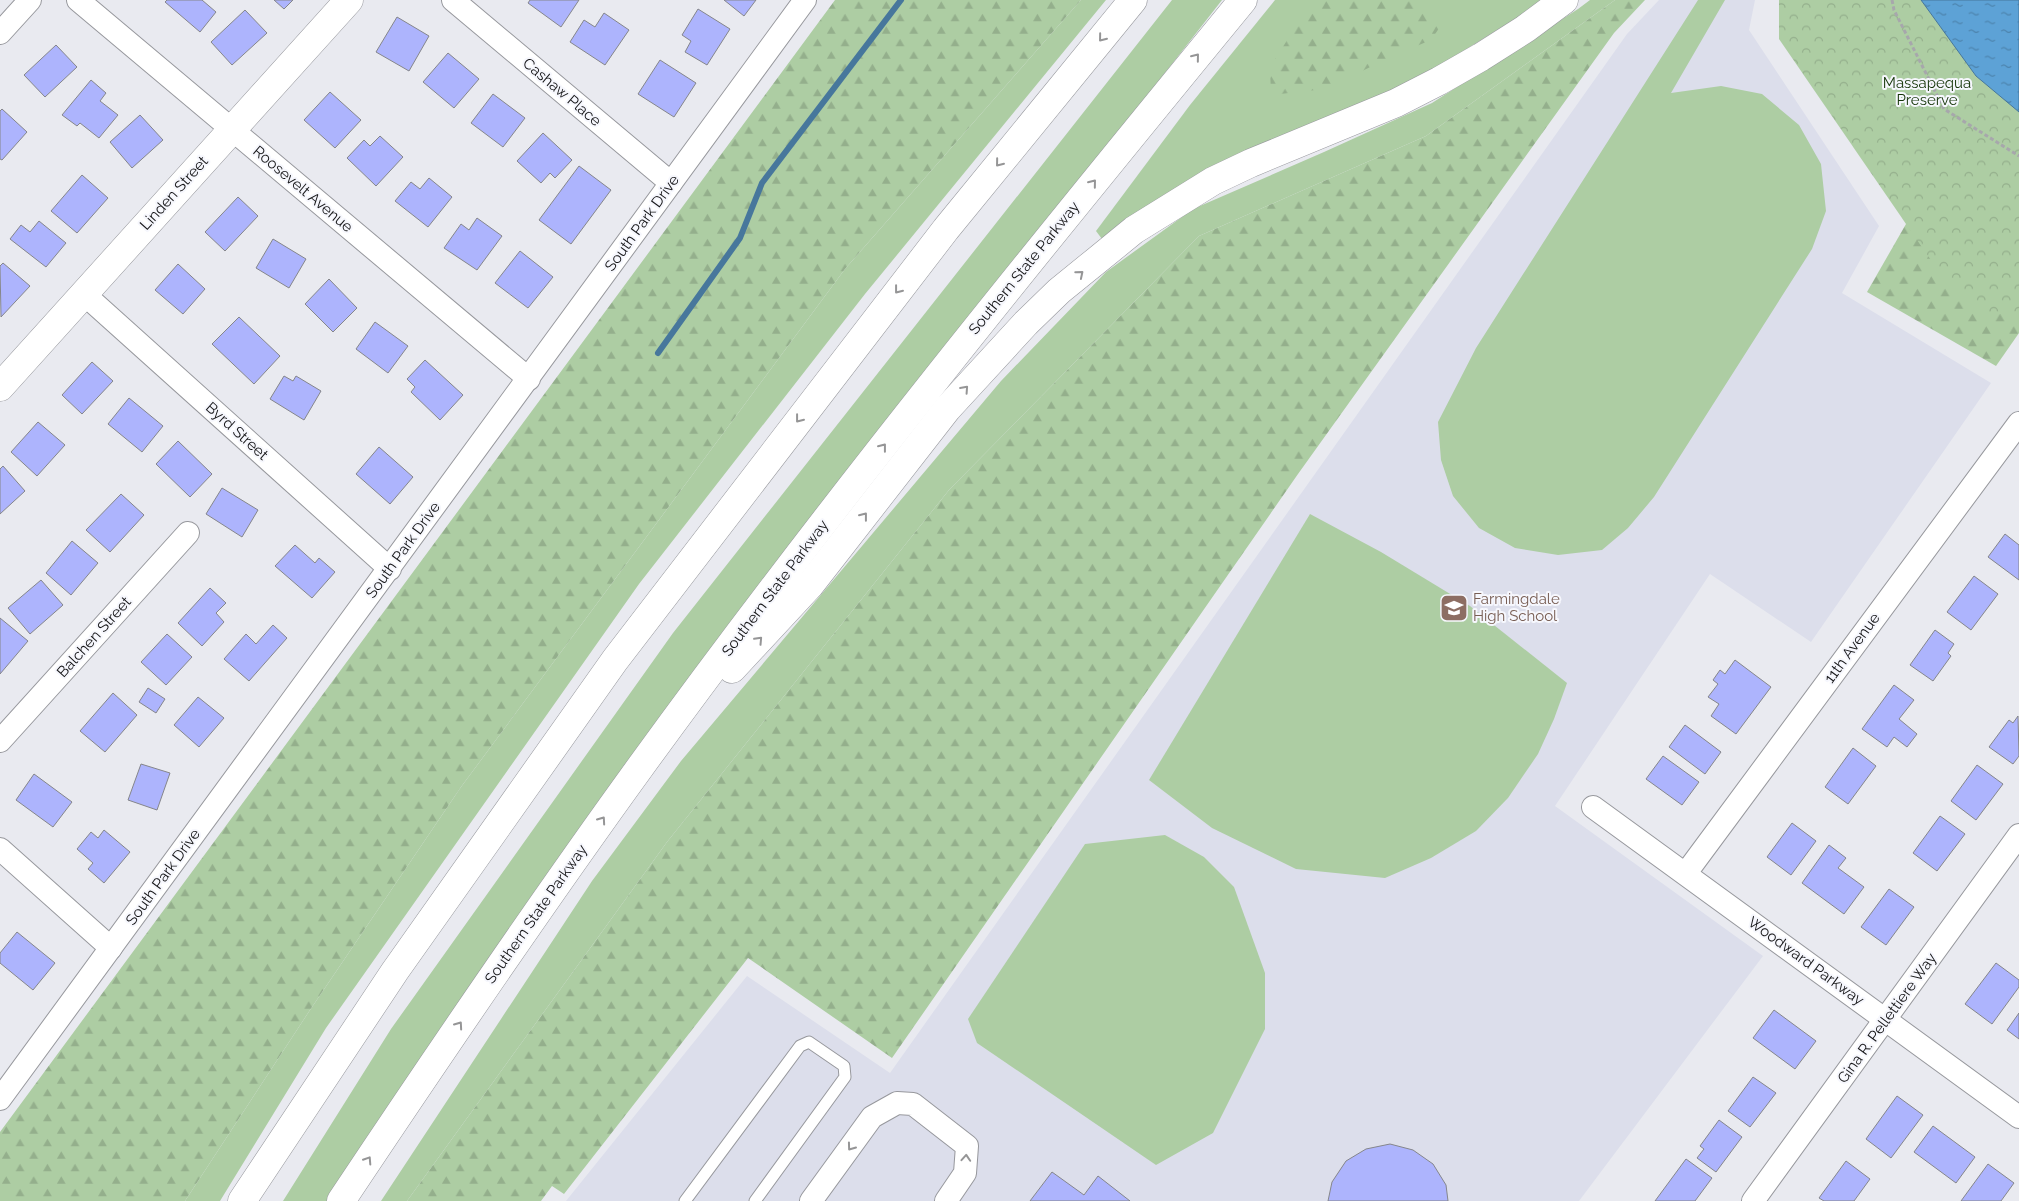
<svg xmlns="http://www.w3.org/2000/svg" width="2019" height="1201" font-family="Raleway,sans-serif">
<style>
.built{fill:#dcdeeb}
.grass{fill:#adcda3}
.forest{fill:url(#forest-firs)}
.park{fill:url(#park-crowns)}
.water{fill:url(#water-ripples);stroke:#47779c}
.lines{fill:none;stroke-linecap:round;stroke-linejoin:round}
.stream{stroke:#47779c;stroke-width:6}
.building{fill:#adb4fd;stroke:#85868b}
.lane-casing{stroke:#97989d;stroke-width:13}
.street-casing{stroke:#97989d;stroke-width:24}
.secondary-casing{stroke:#97989d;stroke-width:29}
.highway-casing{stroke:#97989d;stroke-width:29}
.path{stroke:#a7a7ac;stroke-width:3;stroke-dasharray:4 2.5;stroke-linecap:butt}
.lane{stroke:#fff;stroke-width:11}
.street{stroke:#fff;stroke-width:22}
.secondary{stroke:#fff;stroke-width:28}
.highway{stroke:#fff;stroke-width:28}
.oneway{stroke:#959596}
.labels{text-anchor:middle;stroke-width:4;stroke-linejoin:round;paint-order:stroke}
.park-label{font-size:15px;fill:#153508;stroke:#f6f7fd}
.street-label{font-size:15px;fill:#141416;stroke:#f6f7fd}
.education-label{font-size:15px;fill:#785e54;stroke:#f6f7fd;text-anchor:start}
</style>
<defs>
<pattern id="forest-firs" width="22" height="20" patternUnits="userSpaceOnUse" patternTransform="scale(1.25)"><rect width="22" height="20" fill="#adcda3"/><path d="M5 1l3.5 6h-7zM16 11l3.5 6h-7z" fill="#94af8c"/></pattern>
<pattern id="park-crowns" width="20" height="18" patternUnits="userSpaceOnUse" patternTransform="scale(1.25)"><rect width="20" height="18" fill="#adcda3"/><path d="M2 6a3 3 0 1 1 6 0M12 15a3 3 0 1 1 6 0" fill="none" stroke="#94af8c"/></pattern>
<pattern id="water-ripples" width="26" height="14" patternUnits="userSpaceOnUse" patternTransform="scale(1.25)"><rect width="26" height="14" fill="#5da2d6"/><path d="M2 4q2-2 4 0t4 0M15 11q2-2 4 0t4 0" fill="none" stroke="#4c83ad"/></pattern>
</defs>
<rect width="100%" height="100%" fill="#e9eaf0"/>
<polygon class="built" points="1659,0 1755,0 1749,30 1879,226 1842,293 1991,383 1811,642 1710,574 1555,806 1763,956 1579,1201 566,1201 747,976 890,1073 1627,34"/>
<g class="grass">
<polygon points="1081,0 1106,0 865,294 639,584 326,1028 220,1201 185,1201 310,1010 461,787 845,269"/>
<polygon points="1172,0 1222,0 741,615 329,1201 283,1201 391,1029 673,633"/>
<polygon points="1275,0 1545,0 1449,60 1359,108 1102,239 1096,231 1190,105"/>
<polygon points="1590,0 1615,0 1426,136 1199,236 949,490 667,842 407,1201 381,1201 592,881 681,761 1001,381 1106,272 1193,209 1324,152 1432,103 1578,9"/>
<polygon points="1698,0 1725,0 1671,93 1721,86 1762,94 1799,125 1821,164 1826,211 1812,249 1654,497 1628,528 1602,550 1558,555 1515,548 1479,528 1453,496 1441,460 1438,422 1476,348"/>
<polygon points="1310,514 1381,552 1470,606 1567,683 1554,719 1538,754 1508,798 1476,831 1431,858 1385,878 1296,869 1212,828 1149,780"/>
<polygon points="1165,835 1204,857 1234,887 1265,973 1265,1029 1213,1133 1156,1165 977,1043 968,1019 1085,844"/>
</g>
<g class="forest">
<polygon points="835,0 1081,0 845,269 461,787 310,1010 185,1201 0,1201 0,1132"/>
<polygon points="1315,0 1416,0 1444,21 1431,40 1395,55 1325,89 1271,95 1270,67 1309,6"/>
<polygon points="1615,0 1645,0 1614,33 1298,474 892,1058 748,958 564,1194 552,1186 541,1201 407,1201 667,842 949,490 1199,236 1426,136"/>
<polygon points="2019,137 2019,333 1996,366 1867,292 1906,224"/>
</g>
<polygon class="park" points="1779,0 2019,0 2019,311 1987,316 1956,293 1928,256 1779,39"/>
<polygon class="water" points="1921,0 2019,0 2019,112 1976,76"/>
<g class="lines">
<polyline class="stream" points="658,353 740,238 762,183 901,0"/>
</g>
<g class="building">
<polygon points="167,0 202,0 216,12 200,32 165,2"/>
<polygon points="274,0 293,0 284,9"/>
<polygon points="530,0 579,0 561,27 528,3"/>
<polygon points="724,0 756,0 744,16"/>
<polygon points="698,9 730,29 707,65 685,52 691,41 682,35"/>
<polygon points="245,10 267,33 232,65 211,42"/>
<polygon points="604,13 629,30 605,65 570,42 584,20 595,27"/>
<polygon points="397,17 429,36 409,71 376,52"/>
<polygon points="56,45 77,67 45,97 24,75"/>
<polygon points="448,53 479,79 454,108 423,82"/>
<polygon points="660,60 696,83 674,117 638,94"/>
<polygon points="91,80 106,93 100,101 118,115 99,138 80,123 77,126 62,115"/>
<polygon points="330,92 361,120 335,148 304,120"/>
<polygon points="493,94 525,118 503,147 471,123"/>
<polygon points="2,109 27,132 2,160 0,159 0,111"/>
<polygon points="140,115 163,140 132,168 110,142"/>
<polygon points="543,133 572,160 555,178 550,173 541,183 517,161"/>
<polygon points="380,136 403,157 376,186 347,158 364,140 370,146"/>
<polygon points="579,166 611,190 571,244 539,220"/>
<polygon points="82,175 108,198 77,233 51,211"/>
<polygon points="429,178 452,197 428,227 395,201 411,182 420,189"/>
<polygon points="238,197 258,216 225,251 205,232"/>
<polygon points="477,218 502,236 477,270 444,248 461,224 469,230"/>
<polygon points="39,221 66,243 46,267 10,239 21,225 30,232"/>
<polygon points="273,239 306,259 289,288 256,268"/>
<polygon points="520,251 553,277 528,308 495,283"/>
<polygon points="3,263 30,286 1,317 0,266"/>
<polygon points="178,264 205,289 183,314 155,290"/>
<polygon points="329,279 357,308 333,332 305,304"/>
<polygon points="239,317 280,356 254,384 212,344"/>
<polygon points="375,322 408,346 388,373 356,349"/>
<polygon points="425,360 463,395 440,420 411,392 415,387 407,379"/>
<polygon points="92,362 113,381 82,414 62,395"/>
<polygon points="284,376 293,381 296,376 321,391 304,420 270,399"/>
<polygon points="129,398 163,426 142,452 108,424"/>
<polygon points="38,422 65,445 37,476 11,452"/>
<polygon points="178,441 212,474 190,497 156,464"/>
<polygon points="379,447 413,477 390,504 356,474"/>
<polygon points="3,466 25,491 0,514 0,469"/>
<polygon points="222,488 258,510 242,537 206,514"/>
<polygon points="121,494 144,515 110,552 86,530"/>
<polygon points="2005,534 2019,545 2019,580 1988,557"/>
<polygon points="72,541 98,563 71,595 46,573"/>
<polygon points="295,545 315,563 319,558 335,572 312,598 275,566"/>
<polygon points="1974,576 1998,594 1971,630 1947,612"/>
<polygon points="41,580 63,605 30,634 8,608"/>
<polygon points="210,588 226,603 216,613 224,622 202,646 178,623"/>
<polygon points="0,618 28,641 0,674"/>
<polygon points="273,625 287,638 249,681 224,659 246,634 256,644"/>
<polygon points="1935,630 1954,644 1948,653 1951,656 1933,681 1910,665"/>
<polygon points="167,634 192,657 166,685 141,662"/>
<polygon points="1735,660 1771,687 1736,734 1711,716 1719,704 1708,697 1718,684 1713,680 1720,670 1725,674"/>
<polygon points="1894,685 1914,700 1899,719 1917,734 1907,747 1894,737 1887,747 1862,729"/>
<polygon points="148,688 165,699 156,713 139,702"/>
<polygon points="113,693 137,715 105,752 80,731"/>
<polygon points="198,697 224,718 199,747 174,725"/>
<polygon points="2018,716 2019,756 2013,764 1989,747 2009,720 2013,723"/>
<polygon points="1685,725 1721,752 1705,774 1669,747"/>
<polygon points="1853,748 1876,766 1848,804 1825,787"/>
<polygon points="1663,756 1699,782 1682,805 1646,779"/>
<polygon points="141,764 170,773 157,810 128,800"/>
<polygon points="1977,765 2003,784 1976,820 1951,801"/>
<polygon points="34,774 72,802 53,827 16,800"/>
<polygon points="1940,816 1965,834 1937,871 1913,853"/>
<polygon points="1792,823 1816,841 1791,875 1767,857"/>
<polygon points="104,830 130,852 104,883 88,869 93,863 77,849 91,832 98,838"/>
<polygon points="1829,845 1846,858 1838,868 1864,887 1844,914 1802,883"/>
<polygon points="1889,889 1914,907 1886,945 1861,927"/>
<polygon points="17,932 55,963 33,990 0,963 0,953"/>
<polygon points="1996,963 2019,980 2019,987 1992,1024 1965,1004"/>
<polygon points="1774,1010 1816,1041 1795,1069 1753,1038"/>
<polygon points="2019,1013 2019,1039 2007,1030"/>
<polygon points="1753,1077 1776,1093 1750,1127 1728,1111"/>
<polygon points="1897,1096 1923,1115 1891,1158 1866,1139"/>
<polygon points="1719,1120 1742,1137 1716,1172 1697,1158 1704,1149 1700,1146"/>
<polygon points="1933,1126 1975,1157 1956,1183 1914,1152"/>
<polygon points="1390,1144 1413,1150 1433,1164 1446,1185 1448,1201 1328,1201 1332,1182 1346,1161 1366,1149"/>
<polygon points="1686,1159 1712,1178 1695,1201 1655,1201"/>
<polygon points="1846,1161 1870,1179 1854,1201 1824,1201 1819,1198"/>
<polygon points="1988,1164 2014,1183 2001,1201 1961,1201"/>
<polygon points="1052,1172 1084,1195 1098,1176 1130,1201 1030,1201"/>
</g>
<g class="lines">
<defs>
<polyline id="lane" points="685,1201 800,1046 809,1042 844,1066 845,1077 755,1201"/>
<g id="street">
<polyline points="78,0 529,379"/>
<polyline points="453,0 671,183"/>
<polyline points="0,33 30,0"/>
<polyline points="84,294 390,569"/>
<polyline points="0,741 188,533"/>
<polyline points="1593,807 2019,1117"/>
<polyline points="0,849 111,948"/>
<polyline points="1686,873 2019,423"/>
<polyline points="0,1099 805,0"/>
<polyline points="811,1201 872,1117 897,1103 913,1104 967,1146 965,1173 946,1201"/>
<polyline points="1753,1201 2019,835"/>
</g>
<polyline id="secondary" points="0,387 349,0"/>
<g id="highway">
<polyline points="732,669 810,585 947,409 1026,323 1059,291 1096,261 1134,230 1213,181 1251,163 1396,103 1439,81 1481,57 1525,29 1564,0"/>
<polyline points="242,1201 395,971 615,660 946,229 1133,0"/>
<path d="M341,1201C439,1054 538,908 641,766C832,503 1037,251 1243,0"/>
</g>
</defs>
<use href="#lane" class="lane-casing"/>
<use href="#street" class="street-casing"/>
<use href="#secondary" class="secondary-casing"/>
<use href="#highway" class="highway-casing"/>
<polyline class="path" points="1892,0 1894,10 1944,109 2019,156"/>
<use href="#lane" class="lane"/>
<use href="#street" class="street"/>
<use href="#secondary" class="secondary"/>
<use href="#highway" class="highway"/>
</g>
<defs><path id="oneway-chevron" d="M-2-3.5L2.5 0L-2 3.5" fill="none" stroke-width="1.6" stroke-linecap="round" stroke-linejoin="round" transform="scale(1.25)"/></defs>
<g class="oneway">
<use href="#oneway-chevron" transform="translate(1102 38) rotate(129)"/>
<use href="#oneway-chevron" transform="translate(1196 57) rotate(-51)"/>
<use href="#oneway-chevron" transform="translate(999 163) rotate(129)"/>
<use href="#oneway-chevron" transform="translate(1093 183) rotate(-51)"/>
<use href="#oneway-chevron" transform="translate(1080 274) rotate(-40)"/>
<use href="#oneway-chevron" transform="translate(898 290) rotate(128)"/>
<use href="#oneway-chevron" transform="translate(965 389) rotate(-48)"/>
<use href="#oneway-chevron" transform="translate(799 419) rotate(128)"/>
<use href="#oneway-chevron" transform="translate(883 447) rotate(-52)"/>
<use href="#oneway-chevron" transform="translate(864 516) rotate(-52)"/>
<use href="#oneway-chevron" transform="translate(759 640) rotate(-47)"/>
<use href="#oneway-chevron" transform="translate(602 820) rotate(-55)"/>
<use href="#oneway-chevron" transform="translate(459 1025) rotate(-55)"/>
<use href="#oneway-chevron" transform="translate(851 1147) rotate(126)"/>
<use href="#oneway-chevron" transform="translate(966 1158) rotate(-86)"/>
<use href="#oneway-chevron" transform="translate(368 1160) rotate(-57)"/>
</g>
<defs>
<symbol id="school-square" viewBox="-11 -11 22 22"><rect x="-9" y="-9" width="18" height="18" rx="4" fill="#8d6e63" stroke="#f6f7fd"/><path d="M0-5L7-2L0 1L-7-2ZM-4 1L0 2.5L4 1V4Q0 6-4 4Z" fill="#fff"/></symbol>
</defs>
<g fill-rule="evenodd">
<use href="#school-square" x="1438" y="592" width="32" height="32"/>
</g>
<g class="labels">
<g class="park-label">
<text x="1927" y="88">Massapequa<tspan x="1927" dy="17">Preserve</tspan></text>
</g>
<g class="street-label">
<text transform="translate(562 92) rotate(40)" y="5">Cashaw Place</text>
<text transform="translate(303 189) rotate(40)" y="5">Roosevelt Avenue</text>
<text transform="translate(174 193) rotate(-48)" y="5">Linden Street</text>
<text transform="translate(642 223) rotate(-54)" y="5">South Park Drive</text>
<text transform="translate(1024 268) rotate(-51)" y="5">Southern State Parkway</text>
<text transform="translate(237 431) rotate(42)" y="5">Byrd Street</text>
<text transform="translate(403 550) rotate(-54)" y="5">South Park Drive</text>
<text transform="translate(775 588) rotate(-53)" y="5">Southern State Parkway</text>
<text transform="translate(94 637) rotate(-48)" y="5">Balchen Street</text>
<text transform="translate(1852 648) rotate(-54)" y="5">11th Avenue</text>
<text transform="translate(163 877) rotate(-54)" y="5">South Park Drive</text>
<text transform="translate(536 914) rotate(-55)" y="5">Southern State Parkway</text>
<text transform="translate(1806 961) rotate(36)" y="5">Woodward Parkway</text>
<text transform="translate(1887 1018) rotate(-54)" y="5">Gina R. Pellettiere Way</text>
</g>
<g class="education-label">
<text x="1473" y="604">Farmingdale<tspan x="1473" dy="17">High School</tspan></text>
</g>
</g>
</svg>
